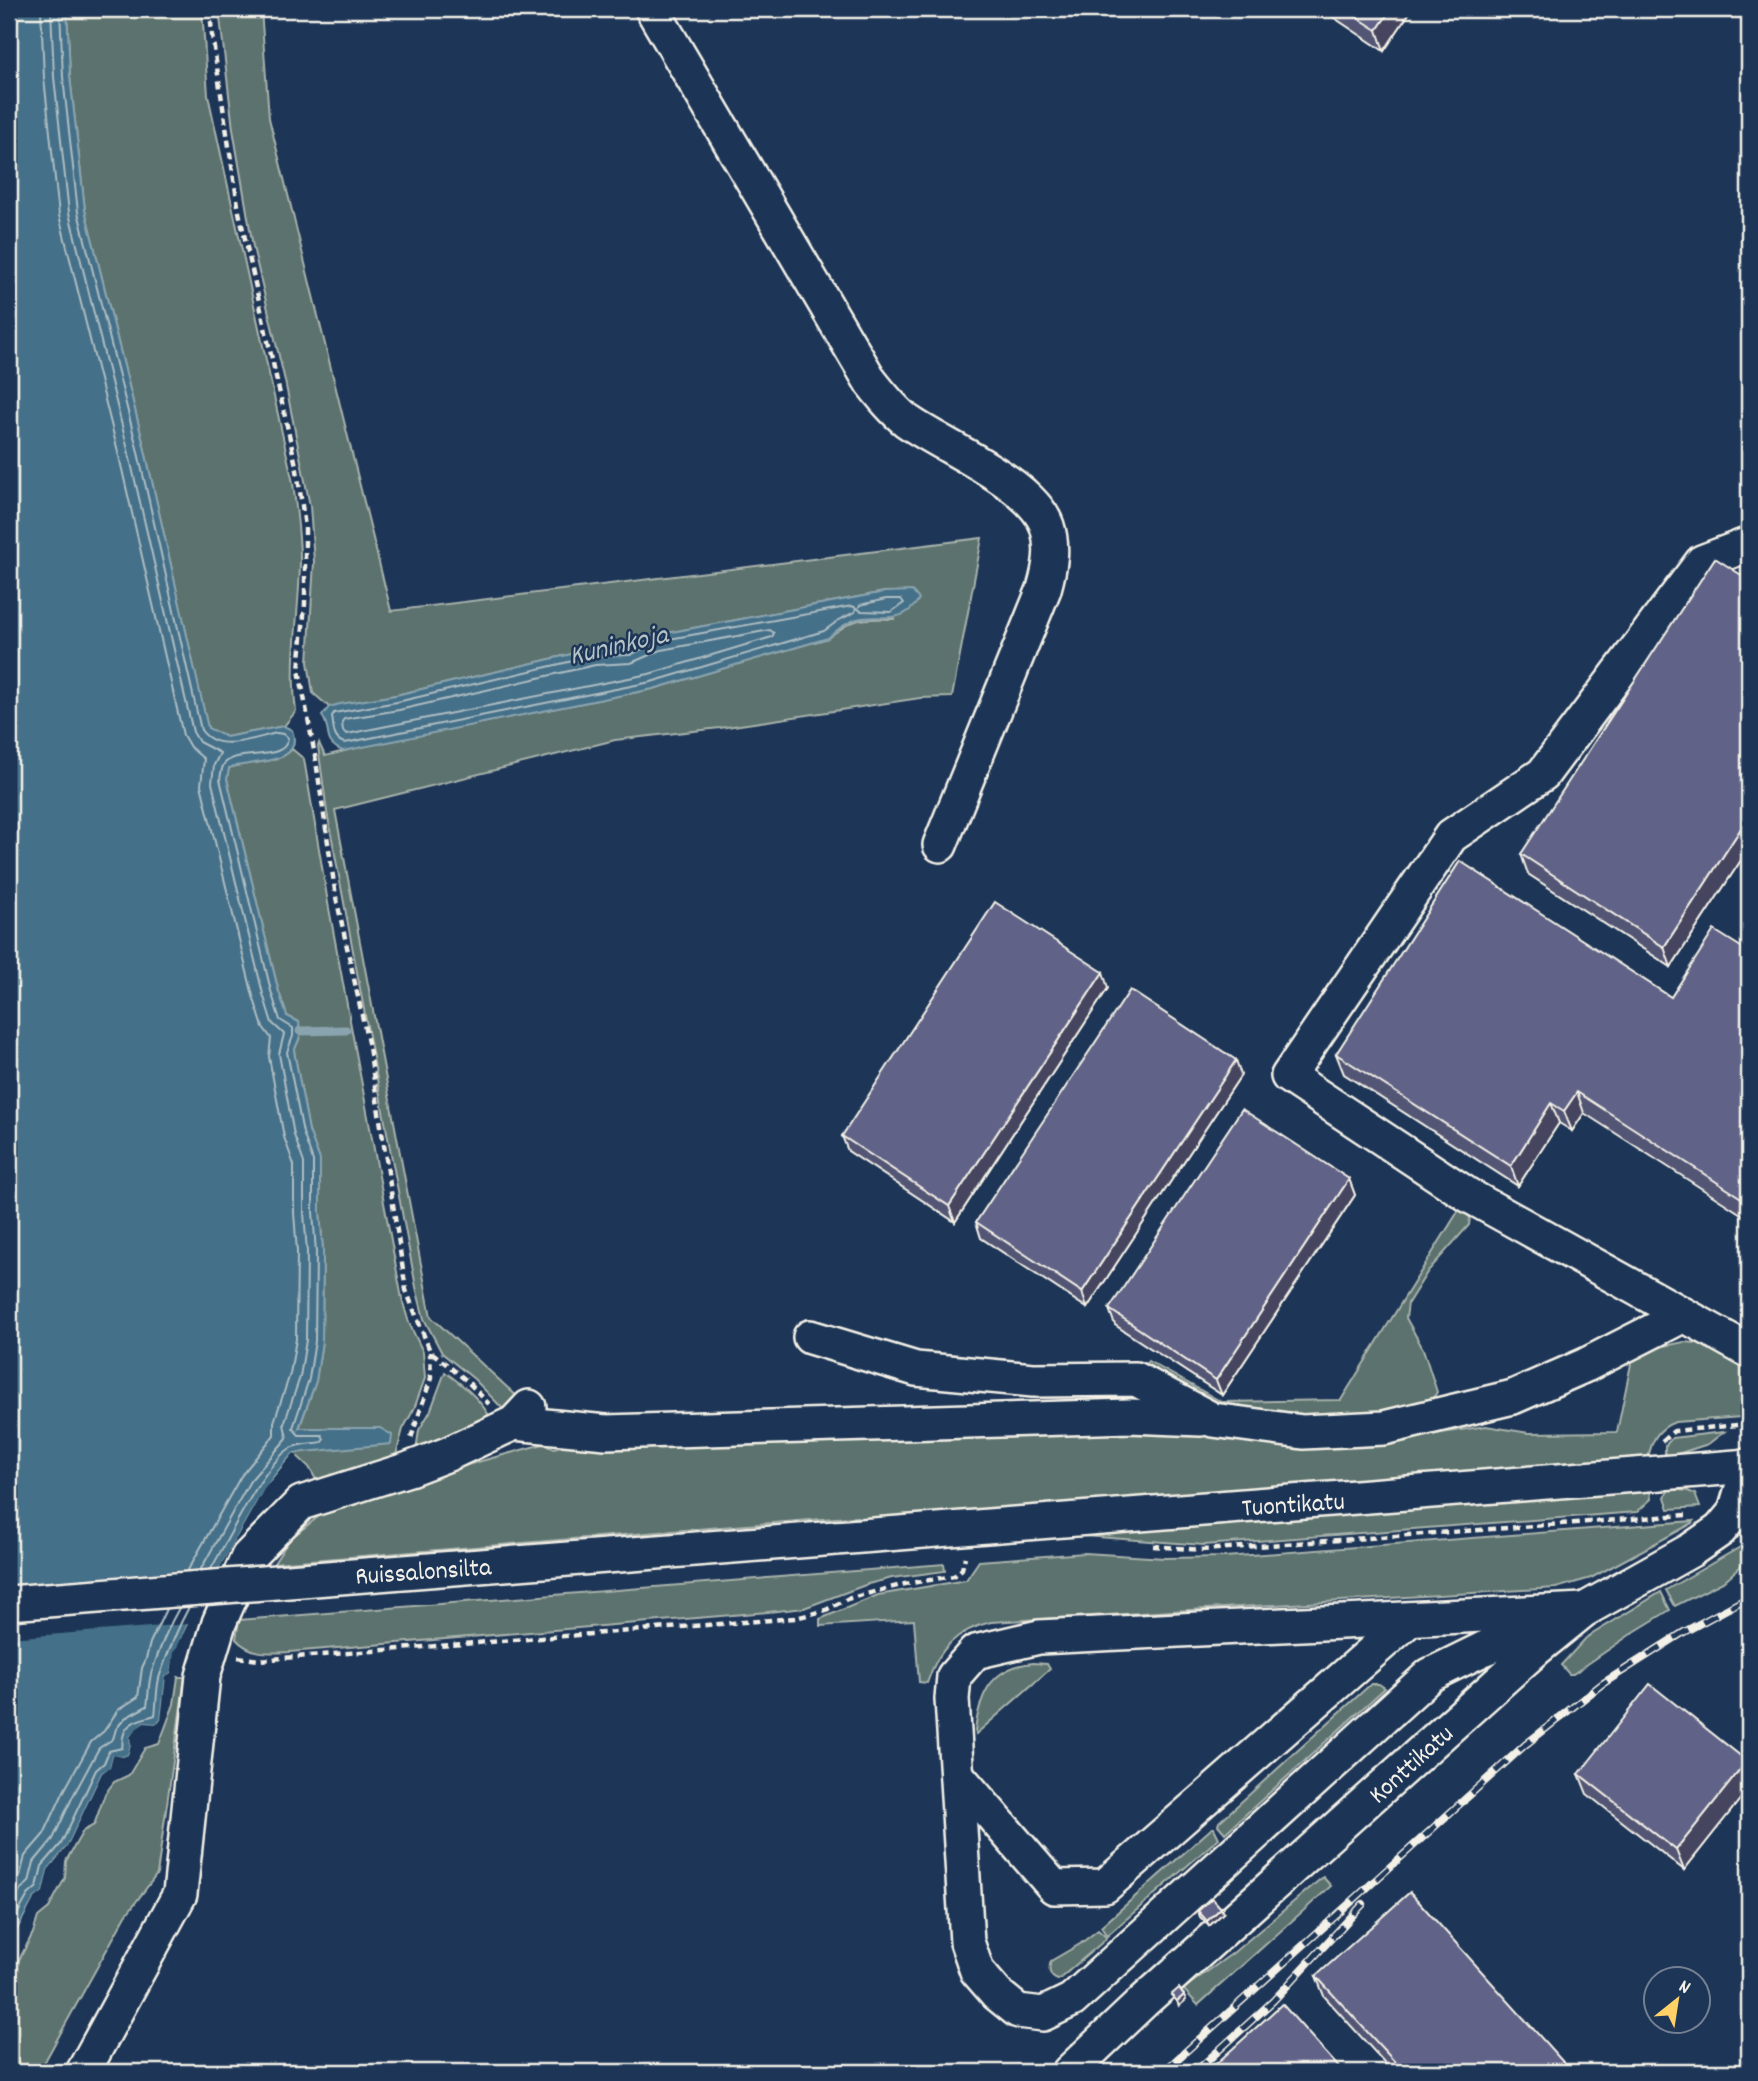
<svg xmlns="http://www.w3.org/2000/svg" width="1758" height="2081" font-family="Dekko,sans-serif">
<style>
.green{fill:#5b726e;stroke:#a8b2ab;stroke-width:2}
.water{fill:#447089;stroke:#8aa4af;stroke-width:2}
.pier{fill:#1d3557}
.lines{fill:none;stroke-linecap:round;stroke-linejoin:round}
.shore{stroke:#aebdc2;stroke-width:2}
.stream{stroke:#8aa4af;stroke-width:9}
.minor-casing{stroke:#f4f1e8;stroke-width:38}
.path{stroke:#f4f1e8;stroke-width:4.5;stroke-dasharray:7 5;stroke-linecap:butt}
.minor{stroke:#1d3557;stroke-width:33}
.rail-casing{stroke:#f4f1e8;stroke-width:8}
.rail{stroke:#1d3557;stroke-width:5;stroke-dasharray:16;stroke-linecap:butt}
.minor-bridge-casing{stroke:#f4f1e8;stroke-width:38;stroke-linecap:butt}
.minor-bridge{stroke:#1d3557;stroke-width:33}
.wall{fill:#535574;stroke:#f4f1e8;stroke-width:2}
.shaded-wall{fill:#44455e;stroke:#f4f1e8;stroke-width:2}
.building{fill:#616387;stroke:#f4f1e8;stroke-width:2}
.labels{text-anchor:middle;stroke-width:5;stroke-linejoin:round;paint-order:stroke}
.street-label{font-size:26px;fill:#f4f1e8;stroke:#1d3557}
.water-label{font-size:28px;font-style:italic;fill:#b6c4c7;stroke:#1d3557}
</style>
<rect width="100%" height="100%" fill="#1d3557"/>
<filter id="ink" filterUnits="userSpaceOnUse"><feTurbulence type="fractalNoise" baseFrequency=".0143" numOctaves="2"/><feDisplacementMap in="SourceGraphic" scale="14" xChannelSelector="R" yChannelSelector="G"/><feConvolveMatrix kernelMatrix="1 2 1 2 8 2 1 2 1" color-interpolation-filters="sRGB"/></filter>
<g filter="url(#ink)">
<g class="green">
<path d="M67,9H202L208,95L293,483C296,508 300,534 300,559C300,610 289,659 296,711L284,726L226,737L208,729L144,446L85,210L70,76Z"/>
<path d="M219,9H261L269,118L391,611L982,538L952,697L920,698L720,728L615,740L335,810L431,1317L522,1401L506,1412L474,1379L442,1353L424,1319L416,1287L327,812L318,746L319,743L325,756L360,747L653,689L828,638C854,617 861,618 894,619L885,592L656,635L628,648L593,649L396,695L329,707L313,693L308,662L314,562L310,506L285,381L253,247L233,129Z"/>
<path d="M292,749L304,759L328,903L402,1299L409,1323L423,1352L425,1378L414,1409L403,1429L395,1459L319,1485L309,1467L294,1453L323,1449L330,1429H299L316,1381L322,1341L323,1251L320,1212V1160L309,1131L294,1051L300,1037L299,1022L287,1016L278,989L227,779L229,768C249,761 278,765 292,749Z"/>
<polygon points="1459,1210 1470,1217 1469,1225 1428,1271 1408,1303 1406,1318 1423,1349 1437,1392 1429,1404 1350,1420 1235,1412 1139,1374 1148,1361 1222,1402 1341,1400"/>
<path d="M1684,1342L1707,1344L1748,1368L1749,1400L1741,1417L1675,1422C1657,1429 1652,1440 1648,1458L861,1520L858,1517L835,1518L274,1563L290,1539L328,1509L416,1479L543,1444L554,1448L576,1442L1062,1427L1410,1438L1486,1426L1529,1433L1617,1432L1632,1359L1645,1350Z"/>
<path d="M445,1372C463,1385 479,1398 490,1417L416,1451L419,1430L430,1412Z"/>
<polygon points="1724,1432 1708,1444 1665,1458 1665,1446 1672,1438"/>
<polygon points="1669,1489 1688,1491 1695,1494 1700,1507 1669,1509 1665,1497"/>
<polygon points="1650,1490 1651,1499 1637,1512 1204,1545 1084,1536 1081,1534"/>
<path d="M1694,1521L1693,1523L1591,1578L1556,1588L991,1622C957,1630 938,1649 927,1683L919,1682L914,1620L820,1626V1619L878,1595L966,1580L979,1561L1085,1553L1165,1558L1225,1557Z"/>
<polygon points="1749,1542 1749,1559 1723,1582 1675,1606 1666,1590"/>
<path d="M944,1564L945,1571L892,1578L868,1584L804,1608L768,1612L289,1652C269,1653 250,1655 236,1639L239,1620Z"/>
<polygon points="1661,1592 1670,1610 1634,1632 1573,1674 1569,1674 1561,1665 1586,1638"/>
<path d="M1033,1663L1047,1664L1050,1669L976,1734L975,1731C980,1692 992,1667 1033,1663Z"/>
<polygon points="178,1677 185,1677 157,1874 126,1915 39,2072 9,2072 9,1979 33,1933 38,1917 49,1908 65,1878 66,1861 83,1831 94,1825 105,1794 114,1782 129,1775 145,1748 159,1744 174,1704"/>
<polygon points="1371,1684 1379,1684 1385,1688 1225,1833 1218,1825 1219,1822"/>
<polygon points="1212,1828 1214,1828 1219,1838 1107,1936 1101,1927"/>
<polygon points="1323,1877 1331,1886 1198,2005 1183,1989 1233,1953"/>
<path d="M1098,1930L1106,1937L1105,1940L1058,1980C1049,1977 1048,1969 1051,1961L1080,1944Z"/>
</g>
<g class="water">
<path d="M9,9H67L70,76L85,210L144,446L208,728L226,737L284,726L292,730C305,766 251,760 229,768L227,779L278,989L287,1016L299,1022L300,1037L294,1051L309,1131L320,1160V1212L323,1251L322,1341L316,1381L299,1428H380L392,1435L391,1444L294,1453C263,1484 245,1524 224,1561C204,1597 178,1632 171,1673L166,1677L161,1719L157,1724L144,1723L130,1737L131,1745L128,1755L123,1757L113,1756L110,1768L102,1773L67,1847L48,1870L43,1892L34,1899L9,1944Z"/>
<path d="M912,591L919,599C902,627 880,613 857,619C845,623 837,630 828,638L653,689L343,751C321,742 333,731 322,716L329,707L340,704L396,695L593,649L628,648L656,635L885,592Z"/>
</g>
<polygon class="pier" points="294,1453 298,1456 288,1465 267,1491 189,1629 178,1654 174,1674 170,1678 164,1721 158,1727 145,1727 138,1732 133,1738 134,1746 131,1757 124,1761 116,1759 113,1769 105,1775 90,1804 70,1849 51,1871 46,1893 36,1901 9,1947 34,1899 43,1892 48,1870 67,1847 102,1773 110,1767 113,1755 123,1757 128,1755 131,1745 130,1737 136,1729 144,1723 157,1724 161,1720 166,1676 171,1673 174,1653 188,1624 9,1638 9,1584 220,1567 264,1489"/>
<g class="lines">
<g class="shore">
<polyline points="41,9 44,78 59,215 118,452 183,735 190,747 204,759 201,785 253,996 263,1027 271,1038 269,1057 284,1137 294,1165 294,1213 297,1252 296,1339 290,1374 274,1422 274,1435 241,1476 188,1570"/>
<polyline points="51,9 54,77 69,213 128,450 193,732 199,742 220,753 214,765 212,783 263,994 272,1023 284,1034 279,1054 294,1135 304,1163 304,1213 307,1252 306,1340 300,1377 284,1424 287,1438 250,1481 201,1569"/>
<path d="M60,9L63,77L78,212L137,448L201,730C218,754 254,738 277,733L283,734L288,738C285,763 240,748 225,763C221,767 221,775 220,779L271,991L280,1020L293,1028V1036L287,1052L303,1133L313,1161V1212L316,1252L315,1341L309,1379L293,1428L299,1435H322L324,1439L322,1442C312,1444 297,1443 289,1449C262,1467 229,1538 211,1569"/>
<polygon points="886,599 901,599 904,603 891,612 861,611 858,609 860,605"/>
<path d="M852,606L856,608L855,612L839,620L824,631L651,682L345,743C332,740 334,727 332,716L334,713L397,702L594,656L630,655L658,641Z"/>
<polygon points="770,630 774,633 772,637 649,674 347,734 343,731 342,722 344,719 399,710 595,665 631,663 661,650"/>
<polyline points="9,1890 20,1876 25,1856 44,1834 64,1791 91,1742 104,1731 118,1710 138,1697 142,1668 146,1659 150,1643 166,1609"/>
<path d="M9,1911L21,1889L29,1882L34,1862L53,1839L73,1796L99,1748L113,1739L116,1729L125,1718L147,1706C149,1695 148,1682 152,1671C159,1650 167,1629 179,1608"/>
<path d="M9,1929L28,1895L37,1887L42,1866L61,1844L96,1770L104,1763L109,1751L122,1748C123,1744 122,1740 123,1737C126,1720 144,1719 155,1715C157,1703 156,1686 160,1675C168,1652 177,1629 189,1607"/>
</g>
<polyline class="stream" points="300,1031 346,1030"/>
<defs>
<g id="minor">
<path d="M652,9L871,382C882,396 893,410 907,421C944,447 1032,483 1047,526C1054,547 1050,568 1044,589L940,845"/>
<polyline points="1749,544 1702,562 1543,774 1451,836 1288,1076 1468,1195 1749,1351"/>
<polyline points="810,1337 916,1369 1033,1380 1136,1379 1213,1420 1303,1432 1384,1428 1513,1397 1586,1365 1684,1315"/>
<polyline points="514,1423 606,1432 1130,1416 1201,1419"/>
<polyline points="836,1538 1749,1466"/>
<polygon points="1584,1610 1483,1649 1430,1675 1072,2000 1043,2014 1018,2011 997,1994 977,1971 967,1942 952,1699 954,1676 975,1652 1039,1637"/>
<polyline points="957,1775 1054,1887 1105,1886 1410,1619"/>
<polyline points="83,2072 180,1894 203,1676 219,1623 248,1557 301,1503 409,1469 448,1454 514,1423 529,1407"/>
<polyline points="1069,2072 1144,2001 1536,1649 1584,1610 1691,1550 1720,1530 1735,1512 1749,1465"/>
</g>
</defs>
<use href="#minor" class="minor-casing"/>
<g class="path">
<polyline points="210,9 212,35 239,212 297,470 305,527 305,604 299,670 316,761 336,897 369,1047 406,1290 430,1351 467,1381 489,1404"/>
<polyline points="411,1438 431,1378 430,1352"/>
<polyline points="1662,1441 1674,1431 1749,1424"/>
<polyline points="1153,1546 1201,1550 1686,1515"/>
<polyline points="238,1657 258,1660 796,1618 826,1610 847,1599 905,1584 954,1576 962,1569 965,1557"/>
</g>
<use href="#minor" class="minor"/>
<defs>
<g id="rail">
<polyline points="1163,2072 1525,1745 1602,1684 1684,1632 1749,1597"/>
<polyline points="1195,2072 1273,2001 1363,1904"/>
</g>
</defs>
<use href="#rail" class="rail-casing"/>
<use href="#rail" class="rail"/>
<defs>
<polyline id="minor-bridge" points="9,1603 836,1538"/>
</defs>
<use href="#minor-bridge" class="minor-bridge-casing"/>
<use href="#minor-bridge" class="minor-bridge"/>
</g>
<g class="wall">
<polygon points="1321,9 1412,9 1384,51"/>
<polygon points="1749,580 1749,848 1671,967 1528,874 1521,854"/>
<polygon points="1749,952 1749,1219 1584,1113 1572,1131 1559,1123 1518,1186 1344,1074 1336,1054 1671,997"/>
<polygon points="1108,988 955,1222 848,1151 842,1136"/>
<polygon points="1241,1075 1087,1308 981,1238 976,1222"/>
<polygon points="1349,1179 1355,1195 1222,1395 1115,1325 1109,1309"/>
<polygon points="1749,1767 1749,1788 1684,1870 1587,1794 1579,1774"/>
<polygon points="1198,1911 1223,1913 1209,1926 1200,1917"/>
<polygon points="1316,1976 1572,2072 1393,2072 1324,1996"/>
</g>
<g class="shaded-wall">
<polygon points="1391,9 1412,9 1384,51 1377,30"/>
<polygon points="1749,816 1749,848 1671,967 1664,947"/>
<polygon points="1103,972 1108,988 955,1222 949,1206"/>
<polygon points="1236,1060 1241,1075 1087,1308 1082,1292"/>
<polygon points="1577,1092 1584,1113 1572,1131 1564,1111"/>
<polygon points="1551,1103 1559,1123 1518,1186 1511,1166"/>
<polygon points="1349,1179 1355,1195 1222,1395 1216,1380"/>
<polygon points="1747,1761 1749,1767 1749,1788 1684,1870 1676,1850"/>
<polygon points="1221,1908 1223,1913 1209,1926 1207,1921"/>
<polygon points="1184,1995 1186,2000 1179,2006 1177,2001"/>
</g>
<g class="building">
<polygon points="1344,9 1391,9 1377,30"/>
<polygon points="1715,558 1749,580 1749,816 1664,947 1521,854"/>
<polygon points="1460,861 1671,997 1714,930 1749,952 1749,1203 1577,1092 1564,1111 1551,1103 1511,1166 1336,1054"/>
<polygon points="995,902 1103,972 949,1206 842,1136"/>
<polygon points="1130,990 1236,1060 1082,1292 976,1222"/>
<polygon points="1242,1109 1349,1179 1216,1380 1109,1309"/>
<polygon points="1650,1684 1747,1761 1676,1850 1579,1774"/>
<polygon points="1410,1892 1572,2072 1404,2072 1316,1976"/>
<polygon points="1212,1898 1221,1908 1207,1921 1198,1911"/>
<polygon points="1179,1988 1184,1995 1177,2001 1171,1995"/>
<polygon points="1282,2004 1343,2072 1207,2072"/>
</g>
</g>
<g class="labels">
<g class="street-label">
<text transform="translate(1293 1503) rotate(-4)" y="9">Tuontikatu</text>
<text transform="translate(423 1570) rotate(-4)" y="9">Ruissalonsilta</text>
<text transform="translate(1410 1763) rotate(-42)" y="9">Konttikatu</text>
</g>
<g class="water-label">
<text transform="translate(618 643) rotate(-13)" y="10">Kuninkoja</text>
</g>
</g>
<rect width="1758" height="2081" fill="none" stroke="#1d3557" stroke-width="35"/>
<rect x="18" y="18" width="1723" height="2046" fill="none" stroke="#f4f1e8" stroke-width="2.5" filter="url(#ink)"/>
<g transform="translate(1677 2000) rotate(30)"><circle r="33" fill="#1d3557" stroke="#738091" stroke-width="2"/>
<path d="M0-5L12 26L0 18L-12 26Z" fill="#ffd166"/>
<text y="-10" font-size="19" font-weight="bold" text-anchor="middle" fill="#f4f1e8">N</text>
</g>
</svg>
